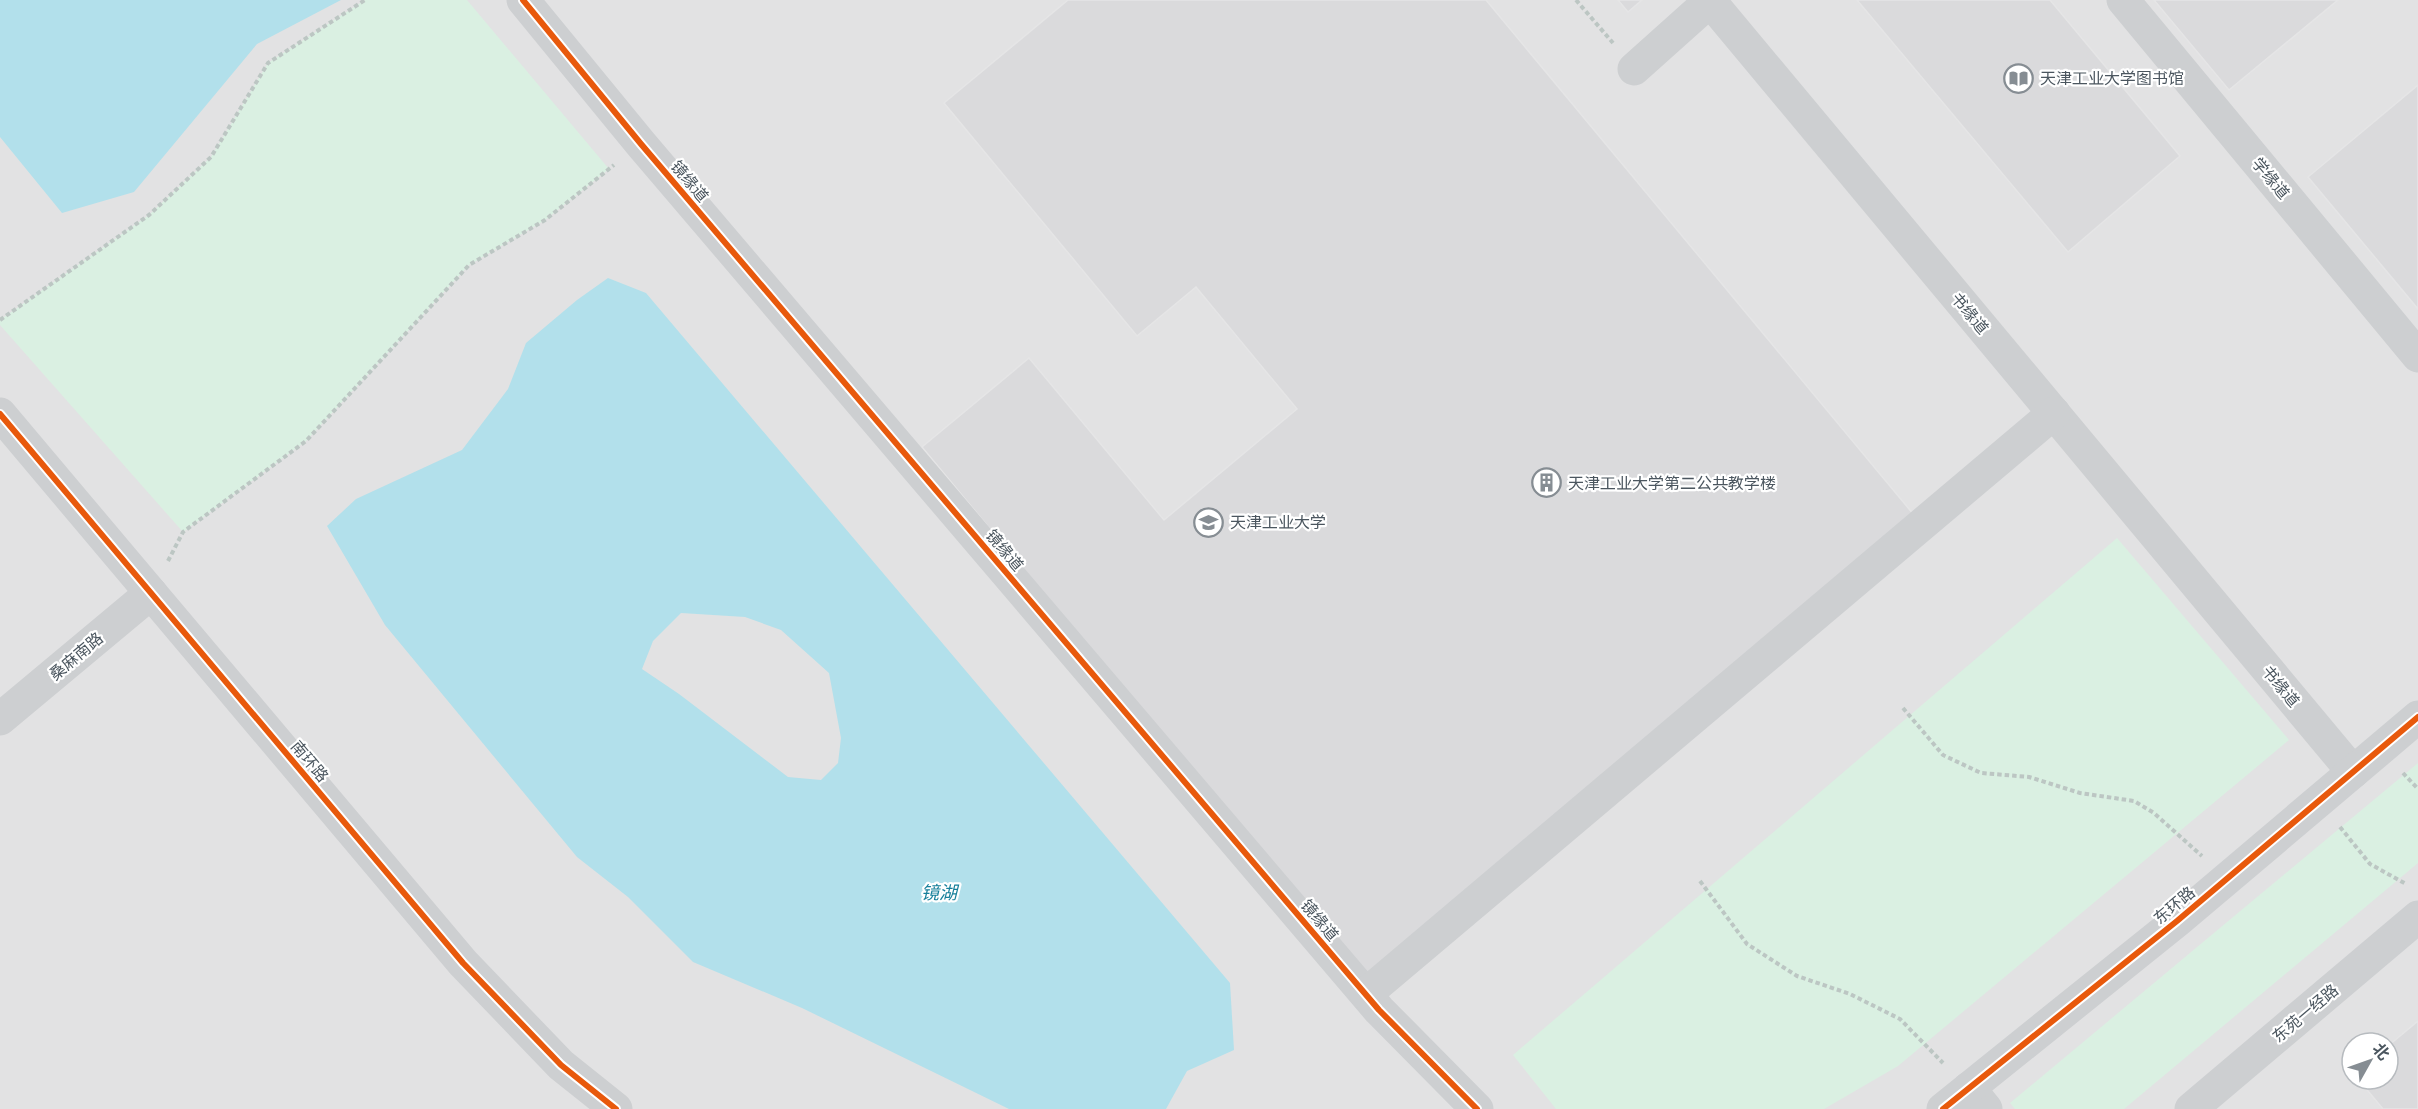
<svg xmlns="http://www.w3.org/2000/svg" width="2418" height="1109" font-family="'Nunito Sans','Noto Sans SC',sans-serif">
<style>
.education{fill:#e2e2e3;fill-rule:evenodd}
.green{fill:#daf0e2}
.water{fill:#b2e0eb;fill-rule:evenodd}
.building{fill:#dadadc;stroke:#e5e5e6;stroke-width:1.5}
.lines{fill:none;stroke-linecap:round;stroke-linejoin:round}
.path{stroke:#bcc6c3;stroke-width:4;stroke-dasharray:4.5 3;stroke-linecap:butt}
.minor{stroke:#cdcfd1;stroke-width:33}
.cycleway-casing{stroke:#fff;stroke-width:10}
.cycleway{stroke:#e8590c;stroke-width:6}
.labels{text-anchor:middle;stroke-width:4.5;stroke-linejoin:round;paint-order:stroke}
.poi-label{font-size:16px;fill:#4b565f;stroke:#fff;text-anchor:start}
.street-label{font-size:16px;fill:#4b565f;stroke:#fff}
.water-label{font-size:18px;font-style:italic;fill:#157f9a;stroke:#fff}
</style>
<rect width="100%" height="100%" fill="#f4f3f3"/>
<path class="education" d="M0,0H2418V1109H0ZM2352,1043H2388V1079H2352Z"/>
<g class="green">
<polygon points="365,0 467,0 609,169 545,220 469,265 306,441 183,532 0,325 0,320 149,215 211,157 268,63"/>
<polygon points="2117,538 2289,740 1898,1066 1824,1109 1556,1109 1513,1055"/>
<polygon points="2418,763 2418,863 2124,1109 2015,1109 2010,1103"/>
</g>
<g class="water">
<polygon points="0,0 341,0 257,44 134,192 62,213 0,137"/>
<path d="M608,278L646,293L1230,983L1234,1050L1187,1071L1166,1109H1009L802,1008L693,962L628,897L577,857L385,625L327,526L356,499L462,450L508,389L526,343L577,300ZM681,613L745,617L781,630L829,673L841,738L838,763L821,780L788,777L679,694L642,669L653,641Z"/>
</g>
<g class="building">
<polygon points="1068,0 1486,0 1919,521 1365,981 922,447 1029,358 1164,520 1297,409 1196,287 1137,336 944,103"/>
<polygon points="1618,0 1642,0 1628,12"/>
<polygon points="1857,0 2050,0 2180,156 2068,252"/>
<polygon points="2154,0 2338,0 2229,90"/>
<polygon points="2418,85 2418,309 2308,177"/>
<polygon points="2418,1021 2418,1109 2383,1109 2358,1079 2388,1079 2388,1046"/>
</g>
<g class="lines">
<g class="path">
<polyline points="1576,0 1613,43"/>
<polyline points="0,320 149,215 211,157 268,63 365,0"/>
<polyline points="168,561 183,532 306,441 469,265 545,220 614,165"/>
<polyline points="1903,708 1943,755 1981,773 2029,777 2080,793 2134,801 2154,813 2202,856"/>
<polyline points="2403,773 2418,789"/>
<polyline points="2340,827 2370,864 2406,884"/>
<polyline points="1700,881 1747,944 1797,976 1850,994 1900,1019 1943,1063"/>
</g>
<g class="minor">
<polyline points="523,0 641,144 1379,1010 1477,1109"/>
<polyline points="2123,0 2418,356"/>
<polyline points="1634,69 1710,1 2353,772"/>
<polyline points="0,414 463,963 561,1065 616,1109"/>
<polyline points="0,719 151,593"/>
<polyline points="1366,994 2054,413"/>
<polyline points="1969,1088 1986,1109"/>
<polyline points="1943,1109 2177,921 2418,717"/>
<polyline points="2191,1109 2418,917"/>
</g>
<defs>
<g id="cycleway">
<polyline points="523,0 641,144 1379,1010 1477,1109"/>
<polyline points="0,414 463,963 561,1065 616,1109"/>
<polyline points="1943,1109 2177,921 2418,717"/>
</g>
</defs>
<use href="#cycleway" class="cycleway-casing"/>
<use href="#cycleway" class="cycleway"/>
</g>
<defs>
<symbol id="library-ring" viewBox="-11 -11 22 22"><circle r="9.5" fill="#fff" stroke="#868d93" stroke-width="1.5"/><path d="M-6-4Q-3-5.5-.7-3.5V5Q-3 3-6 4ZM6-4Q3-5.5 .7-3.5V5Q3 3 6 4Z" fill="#868d93"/></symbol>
<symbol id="building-ring" viewBox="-11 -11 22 22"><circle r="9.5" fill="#fff" stroke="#868d93" stroke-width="1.5"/><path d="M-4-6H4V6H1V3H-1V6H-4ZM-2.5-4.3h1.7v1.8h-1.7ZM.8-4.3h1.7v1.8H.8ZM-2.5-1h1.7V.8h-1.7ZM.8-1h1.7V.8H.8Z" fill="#868d93"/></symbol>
<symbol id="university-ring" viewBox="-11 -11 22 22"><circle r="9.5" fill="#fff" stroke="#868d93" stroke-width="1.5"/><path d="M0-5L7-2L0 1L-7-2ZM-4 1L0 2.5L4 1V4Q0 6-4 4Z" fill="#868d93"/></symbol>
</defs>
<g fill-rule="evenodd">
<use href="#library-ring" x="2002" y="62" width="33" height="33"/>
<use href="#building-ring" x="1530" y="466" width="33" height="33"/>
<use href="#university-ring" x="1192" y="506" width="33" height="33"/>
</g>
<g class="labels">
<g class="poi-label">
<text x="2040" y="84">天津工业大学图书馆</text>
<text x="1568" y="489">天津工业大学第二公共教学楼</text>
<text x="1230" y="528">天津工业大学</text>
</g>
<g class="street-label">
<text transform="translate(2271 178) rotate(50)" y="6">学缘道</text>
<text transform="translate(690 181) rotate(50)" y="6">镜缘道</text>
<text transform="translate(1970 313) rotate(50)" y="6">书缘道</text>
<text transform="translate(1005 550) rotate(50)" y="6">镜缘道</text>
<text transform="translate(76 656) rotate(-40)" y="6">桑麻南路</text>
<text transform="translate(2281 686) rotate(50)" y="6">书缘道</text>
<text transform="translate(310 761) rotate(50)" y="6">南环路</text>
<text transform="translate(2174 905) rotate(-40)" y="6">东环路</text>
<text transform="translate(1320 920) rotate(50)" y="6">镜缘道</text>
<text transform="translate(2305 1013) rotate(-40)" y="6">东苑一经路</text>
</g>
<g class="water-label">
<text x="939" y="899">镜湖</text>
</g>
</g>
<g transform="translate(2370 1061) rotate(50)"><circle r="28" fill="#ffffff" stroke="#b7bbbf" stroke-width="1.5"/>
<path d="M0-4.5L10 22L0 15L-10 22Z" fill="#868d93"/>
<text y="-9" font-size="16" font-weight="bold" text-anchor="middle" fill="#4b565f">北</text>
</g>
</svg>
